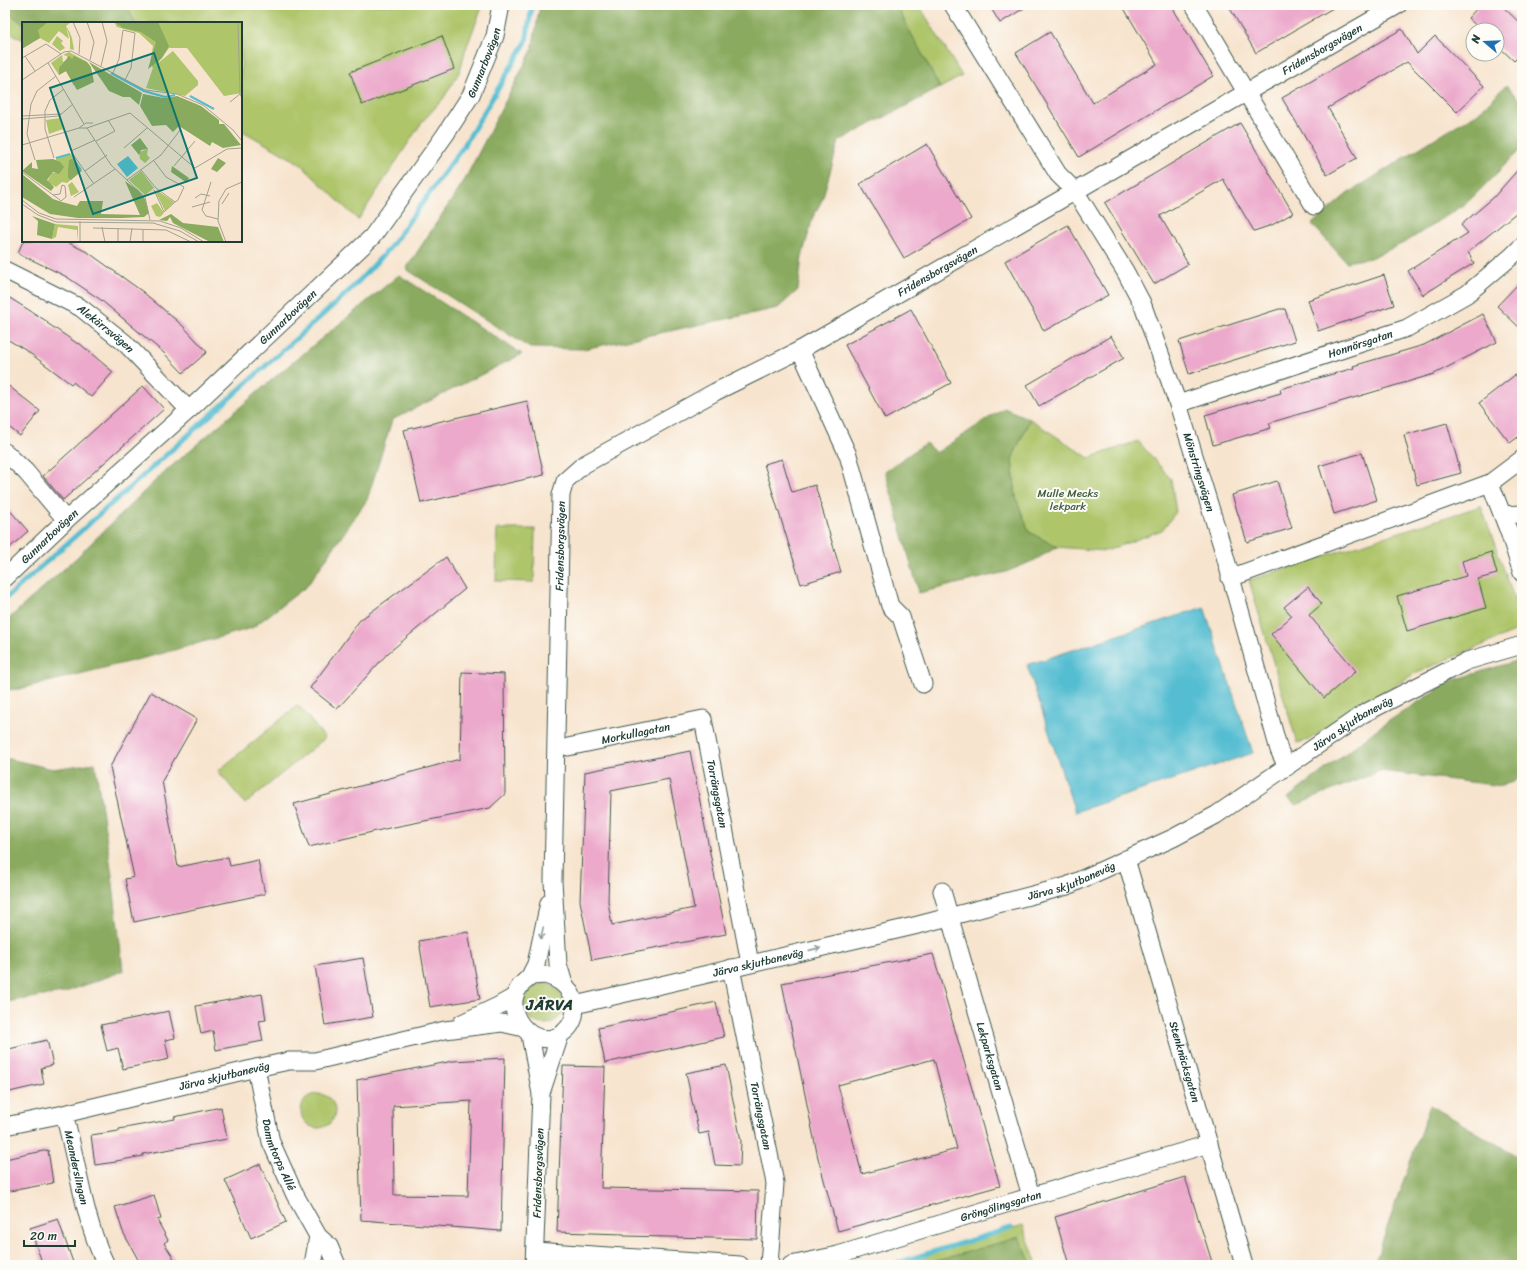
<svg xmlns="http://www.w3.org/2000/svg" width="1527" height="1270" font-family="Sriracha,sans-serif">
<style>
.green{fill:#aec56a;stroke:#66814f}
.forest{fill:#8aaa5e;stroke:#547449}
.water{fill:#54bdd1;stroke:#3a7d82}
.lines{fill:none;stroke-linecap:round;stroke-linejoin:round}
.stream{stroke:#54bdd1;stroke-width:5}
.building{fill:#eca9cb;fill-rule:evenodd}
.street-casing{stroke:#3f564b;stroke-width:19}
.street{stroke:#fff;stroke-width:17}
.oneway{stroke:#8f9e9a}
.labels{text-anchor:middle;stroke-width:4;stroke-linejoin:round;paint-order:stroke}
.street-label{font-size:11px;fill:#1f3d34;stroke:#fdfcf7}
.park-label{font-size:11px;fill:#435f42;stroke:#fdfcf7}
.district-label{font-size:15px;font-weight:bold;letter-spacing:1px;fill:#1f3d34;stroke:#fdfcf7}
.inset-river{fill:none;stroke:#54bdd1;stroke-width:2}
.inset-road{fill:none;stroke:#a1a190;stroke-width:1}
.view{fill:#0f766e;fill-opacity:0.15;stroke:#0f766e;stroke-width:2}
.inset-edge{fill:none;stroke:#1f3d34;stroke-width:2}
</style>
<rect width="100%" height="100%" fill="#fdfcf7"/>
<filter id="ink" filterUnits="userSpaceOnUse"><feTurbulence type="fractalNoise" baseFrequency=".025" numOctaves="2"/><feDisplacementMap in="SourceGraphic" scale="8" xChannelSelector="R" yChannelSelector="G"/><feConvolveMatrix kernelMatrix="1 2 1 2 8 2 1 2 1" color-interpolation-filters="sRGB"/></filter>
<filter id="wash" filterUnits="userSpaceOnUse"><feTurbulence type="fractalNoise" baseFrequency=".012" numOctaves="4" result="noise"/><feDisplacementMap in="SourceGraphic" scale="16" xChannelSelector="R" yChannelSelector="G"/><feGaussianBlur stdDeviation="0.9" result="paint"/><feColorMatrix in="noise" values="0 0 0 0 0 0 0 0 0 0 0 0 0 0 0 0 0 1.4 0 .05"/><feComposite in="paint" operator="in"/></filter>
<g filter="url(#wash)">
<rect width="100%" height="100%" fill="#f7e4ce"/>
<g class="green">
<polygon points="5,5 136,5 138,8 138,5 483,5 465,51 460,71 443,99 422,122 358,220 299,163 241,130 241,23 23,23 23,40 5,30"/>
<polygon points="896,5 919,5 962,76 940,88"/>
<polygon points="1030,419 1089,458 1138,441 1171,479 1176,512 1162,530 1106,551 1057,547 1029,532 1016,498 1012,459"/>
<polygon points="1481,506 1522,620 1522,629 1417,672 1331,724 1309,740 1297,743 1249,580"/>
<polygon points="497,529 535,529 534,582 496,581"/>
<polygon points="298,705 325,738 245,804 218,771"/>
<circle cx="544" cy="1004" r="20"/>
<circle cx="318" cy="1111" r="17"/>
<polygon points="1023,1225 1037,1265 888,1265"/>
</g>
<g class="forest">
<polygon points="5,5 127,5 135,23 23,23 5,11"/>
<polygon points="540,5 896,5 940,88 839,141 822,200 813,217 802,257 798,290 778,308 584,349 530,348 406,269 464,181 532,50"/>
<polygon points="1506,85 1522,103 1522,148 1467,203 1406,242 1370,258 1346,262 1312,224 1347,194 1448,130 1477,114"/>
<polygon points="399,275 522,354 392,420 367,500 307,586 252,628 160,654 19,689 5,690 5,622 75,559 159,477 282,371"/>
<polygon points="1004,408 1030,419 1012,459 1016,498 1029,532 1057,547 1035,560 1006,572 919,593 885,471 926,443 936,453"/>
<polygon points="1522,659 1522,777 1502,786 1380,771 1296,805 1288,798 1381,726 1451,681"/>
<polygon points="5,758 53,769 95,763 112,875 123,971 63,993 5,1002"/>
<polygon points="1430,1105 1522,1159 1522,1265 1374,1265"/>
<polygon points="1019,1237 1032,1265 923,1265"/>
</g>
<polygon class="water" points="1204,607 1253,753 1075,812 1027,665"/>
<g class="lines">
<g class="stream">
<polyline points="5,599 336,303 355,285 388,250 463,147 526,42 532,5"/>
<polyline points="890,1265 1011,1228"/>
</g>
</g>
<g id="blocks">
<g class="building">
<polygon points="989,5 1029,5 1000,23"/>
<polygon points="1122,5 1171,5 1213,76 1079,157 1016,53 1050,32 1093,103 1157,64"/>
<polygon points="1228,5 1338,5 1256,53"/>
<polygon points="1480,5 1501,5 1522,25 1522,53 1514,61 1497,45 1497,30 1481,30 1468,18"/>
<polygon points="1402,29 1417,54 1435,36 1484,86 1457,112 1407,62 1328,108 1357,158 1327,175 1282,98"/>
<polygon points="442,36 454,69 362,105 350,72"/>
<polygon points="1240,123 1293,213 1272,225 1254,231 1223,179 1160,216 1188,264 1154,284 1105,203"/>
<polygon points="927,144 971,219 904,258 860,184"/>
<polygon points="1522,165 1522,208 1468,252 1474,263 1423,295 1408,271 1468,233 1461,225 1493,198"/>
<polygon points="1068,225 1108,295 1044,331 1005,261"/>
<polygon points="23,241 65,241 89,253 143,292 183,326 207,352 183,373 164,353 101,300 67,277 18,253"/>
<polygon points="1384,275 1394,305 1318,331 1308,300"/>
<polygon points="1522,280 1522,330 1497,306"/>
<polygon points="5,295 48,322 47,323 78,344 79,343 113,372 91,397 73,382 71,384 27,351 5,338"/>
<polygon points="911,309 951,383 885,419 845,345"/>
<polygon points="1279,309 1285,309 1295,341 1189,374 1179,341"/>
<polygon points="1483,314 1497,342 1434,374 1269,423 1271,428 1213,445 1205,415 1281,393 1280,389 1354,368 1353,366 1424,345"/>
<polygon points="1111,336 1124,358 1039,406 1027,385"/>
<polygon points="1515,375 1522,384 1522,434 1510,443 1479,403"/>
<polygon points="5,383 40,411 20,436 5,424"/>
<polygon points="143,386 164,409 63,500 43,476"/>
<polygon points="527,401 544,475 421,503 404,430"/>
<polygon points="1447,423 1461,473 1417,485 1404,435"/>
<polygon points="1362,453 1377,500 1334,514 1319,466"/>
<polygon points="782,459 792,492 815,485 841,572 801,584 764,464"/>
<polygon points="1277,481 1292,528 1247,542 1232,495"/>
<polygon points="5,505 28,531 5,552"/>
<polygon points="1491,552 1497,574 1478,579 1486,608 1407,631 1397,596 1466,576 1462,561"/>
<polygon points="446,557 465,589 388,653 337,709 310,688 360,620"/>
<polygon points="1308,587 1322,604 1309,615 1356,671 1324,698 1271,634 1292,616 1284,607"/>
<polygon points="462,672 504,674 505,794 490,808 389,828 309,847 294,804 460,759"/>
<polygon points="151,692 197,719 162,781 178,867 228,857 230,866 258,860 265,894 134,922 125,879 134,877 110,767"/>
<path d="M690,751L726,934L592,960L580,901L585,772ZM669,779L694,908L612,925L608,902L611,791Z"/>
<polygon points="468,932 480,999 430,1007 419,941"/>
<path d="M933,954L1000,1186L838,1231L818,1158L782,983ZM934,1059L957,1149L862,1174L838,1085Z"/>
<polygon points="363,958 373,1017 325,1025 315,966"/>
<polygon points="262,994 266,1020 259,1021 263,1041 216,1050 213,1031 201,1034 196,1006"/>
<polygon points="716,1002 724,1037 605,1063 598,1028"/>
<polygon points="169,1011 175,1038 165,1040 169,1059 123,1069 118,1048 107,1051 101,1025"/>
<polygon points="47,1040 53,1065 41,1068 44,1084 5,1093 5,1050"/>
<path d="M505,1058L501,1231L361,1220L357,1080L453,1061ZM471,1101L468,1196L394,1195L393,1106Z"/>
<polygon points="726,1065 741,1141 740,1166 715,1165 709,1132 699,1134 686,1073"/>
<polygon points="563,1066 605,1067 601,1188 758,1191 757,1239 624,1236 624,1234 557,1232"/>
<polygon points="221,1107 227,1139 143,1154 143,1156 116,1161 116,1162 95,1165 91,1135 119,1131 119,1129 175,1119 174,1117"/>
<polygon points="48,1150 53,1183 5,1192 5,1159"/>
<polygon points="260,1164 286,1222 251,1238 225,1180"/>
<polygon points="1185,1177 1213,1265 1069,1265 1055,1217"/>
<polygon points="154,1195 161,1219 157,1220 168,1240 164,1243 178,1265 141,1265 123,1232 115,1207"/>
<polygon points="58,1219 69,1251 74,1265 43,1265 30,1228"/>
</g>
</g>
</g>
<g filter="url(#ink)">
<use href="#blocks" fill-opacity="0" stroke="#3f564b" stroke-width="1"/>
<g class="lines">
<defs>
<g id="street">
<path id="s1" d="M953,5L1058,174L1075,191L1125,271L1142,303L1178,404L1223,549L1279,750L1287,767"/>
<polyline points="1194,5 1314,206"/>
<path id="s2" d="M5,270L81,308L125,343L189,410"/>
<polyline points="800,350 848,455 890,606 901,617 923,684"/>
<path id="s3" d="M1178,404L1407,328L1467,294L1512,256L1522,246"/>
<polyline points="5,452 26,472 66,520"/>
<polyline points="1490,483 1509,532 1522,573"/>
<polyline points="1503,515 1522,514"/>
<path id="s4" d="M5,578L66,520L189,410L372,237L445,135L471,95L495,36L501,5"/>
<polyline points="1230,578 1490,483 1522,459"/>
<path id="s5" d="M568,747L703,719L750,963"/>
<path id="s6" d="M1126,859L1244,1265"/>
<path id="s7" d="M942,891L1031,1196"/>
<path id="s8" d="M731,968L775,1183L769,1265"/>
<path d="M545,975C552,977 557,979 562,983C577,995 580,1019 564,1032C534,1056 496,1009 523,983C525,981 528,979 530,977C535,975 540,976 545,975Z"/>
<polyline points="529,978 536,964 549,903"/>
<path id="s9" d="M564,984L558,964L553,881L561,495L565,481L583,465L715,392L800,350L1398,5"/>
<path id="s10" d="M575,1005L918,925L1067,886L1173,838L1216,815L1363,714L1467,661L1522,645"/>
<polyline points="462,1023 498,1006 514,997"/>
<polyline points="530,1035 541,1094 534,1265"/>
<path id="s11" d="M256,1068L271,1142L295,1195L318,1236L329,1246L337,1265"/>
<polyline points="542,1090 560,1035"/>
<path id="s12" d="M64,1114C78,1164 83,1218 106,1265"/>
<path id="s13" d="M5,1126L64,1114L256,1068L289,1061H315L445,1030L502,1023L524,1028"/>
<polyline points="535,1251 740,1265"/>
<polyline points="313,1265 318,1236"/>
<path id="s14" d="M791,1265L838,1255L1009,1203L1209,1144"/>
</g>
</defs>
<use href="#street" class="street-casing"/>
<use href="#street" class="street"/>
</g>
<defs><path id="oneway-shaft" d="M-6 0H5M1.5-3L5.5 0L1.5 3" fill="none" stroke-width="1.6" stroke-linecap="round" stroke-linejoin="round"/></defs>
<g class="oneway">
<use href="#oneway-shaft" transform="translate(542 933) rotate(102)"/>
<use href="#oneway-shaft" transform="translate(815 949) rotate(-13)"/>
</g>
</g>
<g class="labels">
<g class="street-label">
<text dy="4" stroke="none"><textPath href="#s9" startOffset="1377">Fridensborgsvägen</textPath></text>
<text dy="4" stroke="none"><textPath href="#s4" startOffset="709">Gunnarbovägen</textPath></text>
<text dy="4" stroke="none"><textPath href="#s9" startOffset="933">Fridensborgsvägen</textPath></text>
<text dy="4" stroke="none"><textPath href="#s4" startOffset="385">Gunnarbovägen</textPath></text>
<text dy="4" stroke="none"><textPath href="#s2" startOffset="117">Alekärrsvägen</textPath></text>
<text dy="4" stroke="none"><textPath href="#s3" startOffset="192">Honnörsgatan</textPath></text>
<text dy="4" stroke="none"><textPath href="#s1" startOffset="532">Mönstringsvägen</textPath></text>
<text dy="4" stroke="none"><textPath href="#s4" startOffset="61">Gunnarbovägen</textPath></text>
<text dy="4" stroke="none"><textPath href="#s9" startOffset="439">Fridensborgsvägen</textPath></text>
<text dy="4" stroke="none"><textPath href="#s10" startOffset="836">Järva skjutbaneväg</textPath></text>
<text dy="4" stroke="none"><textPath href="#s5" startOffset="69">Morkullagatan</textPath></text>
<text dy="4" stroke="none"><textPath href="#s5" startOffset="214">Torrängsgatan</textPath></text>
<text dy="4" stroke="none"><textPath href="#s10" startOffset="512">Järva skjutbaneväg</textPath></text>
<text dy="4" stroke="none"><textPath href="#s10" startOffset="188">Järva skjutbaneväg</textPath></text>
<text dy="4" stroke="none"><textPath href="#s7" startOffset="172">Lekparksgatan</textPath></text>
<text dy="4" stroke="none"><textPath href="#s6" startOffset="211">Stenknäcksgatan</textPath></text>
<text dy="4" stroke="none"><textPath href="#s13" startOffset="225">Järva skjutbaneväg</textPath></text>
<text dy="4" stroke="none"><textPath href="#s8" startOffset="151">Torrängsgatan</textPath></text>
<text dy="4" stroke="none"><textPath href="#s11" startOffset="90">Dammtorps Allé</textPath></text>
<text dy="4" stroke="none"><textPath href="#s12" startOffset="55">Meanderslingan</textPath></text>
<text transform="translate(538 1173) rotate(-88)" y="4">Fridensborgsvägen</text>
<text dy="4" stroke="none"><textPath href="#s14" startOffset="218">Gröngölingsgatan</textPath></text>
</g>
<g class="park-label">
<text x="1068" y="497">Mulle Mecks<tspan x="1068" dy="13">lekpark</tspan></text>
</g>
<g class="district-label">
<text x="550" y="1010">JÄRVA</text>
</g>
</g>
<g transform="translate(22 22)">
<rect width="220" height="220" fill="#f7e4ce"/>
<path d="M0,0H49L44,4L47,9L50,16L52,28L48,27V16L44,4L47,17L37,9L27,21L18,16L10,20ZM92,0H220V71L202,74L165,26H147L136,41L151,29L176,59V63L163,74L124,66L131,46L128,41L131,24L117,11L95,5ZM35,14L41,19L39,21L43,26L38,29L30,22ZM47,30L65,40L52,64L44,49L37,53L29,41L40,33L41,40L46,38L45,34L41,33ZM38,96L41,107L27,112L24,98ZM126,127L125,133L128,136L123,141L118,137L117,130ZM49,132L60,149L45,161L40,160L34,165L25,160L30,151H35L34,136ZM119,149L132,166L123,173L107,158ZM50,160L57,170L49,174L46,163ZM136,169L152,180L143,189L134,171ZM135,181L142,191L138,195L134,194L129,184ZM33,202L56,204V220L55,208L36,205L34,215L30,217Z" fill="#aec56a"/>
<path d="M0,0H26L16,8L18,16L0,27ZM93,0H136L147,24L140,36L126,47L134,20L119,10L101,6ZM47,34L50,37L52,34L65,40L69,45L72,60L55,68L44,49L37,53V46ZM67,40L120,71L117,83L108,75H101L87,69ZM121,72L142,76L155,74L179,84L197,98V102H202L219,123L201,126L190,120L188,124L157,104L151,110L144,103L130,104L118,84ZM118,116L126,127L119,128L117,133L109,123ZM196,136L204,141L195,150L189,147ZM31,137L38,140L42,145L37,152L31,150L25,158L32,165L29,169L0,149L10,140V146L16,147L14,138ZM50,137L59,149L49,158L46,156V149L47,138ZM150,144L167,156L165,161L149,150ZM0,152L31,177L40,180L55,184L58,179H81L79,192L118,193L103,159L117,169L123,177L127,191L122,195L99,196H56L28,192L0,175ZM149,192L161,201L196,205L202,220H188L151,201L148,195L145,199L137,198ZM10,194L33,202L30,217L15,213L16,199Z" fill="#8aaa5e"/>
<path d="M106,134L116,146L105,155L95,142Z" fill="#54bdd1"/>
<path class="inset-river" d="M89,51L122,69L143,75L153,73M168,74L192,87M34,136L48,132M51,136L59,148"/>
<path class="inset-road" d="M51,0L58,16L57,32M65,0L72,20L68,38M216,0L218,72L220,76M3,34L13,49M0,36L24,22L39,32M26,41L62,102M79,44L85,19L80,0M91,51L97,37L101,8L113,11L109,46L103,58M0,58L42,30L49,29L123,68L155,72L181,83L211,108L220,119M208,80L218,72M0,94L39,92M0,97L37,94L51,82M57,106H65L108,91L173,146L205,127L220,126M65,106L89,143L123,175L128,198M44,110L50,131L72,162M74,119L93,109L86,98M0,123L57,106L64,101H71M102,126L125,106M49,129L73,118M32,136L23,107V89L28,78L42,67M13,138L5,112L9,82L15,69L34,54M152,144L173,119M119,148L134,166L153,180L156,178L162,165L144,155L132,139M63,149L85,133M0,150L38,178L39,179L44,175L43,164L40,163L38,172L31,173M105,158L139,133L159,107M189,160L180,188L184,194L196,197M132,168L142,190L153,180M52,175L93,147M173,176L179,172L188,174M0,178L17,191L34,197L138,199L159,206L182,220M0,182L16,193L34,200L131,201L158,209L177,220M200,182L207,171M170,185L188,180M80,205L83,220M71,206L144,208L169,220M121,207V220M58,220V199M96,220V206M108,220L110,206M204,220L196,199L197,179L204,167L220,160"/>
<path class="view" d="M132,31L175,156L71,192L28,66Z"/>
<rect width="220" height="220" class="inset-edge"/>
</g>
<rect width="1527" height="1270" fill="none" stroke="#fdfcf7" stroke-width="20"/>
<g transform="translate(1485 42) rotate(289)"><circle r="19" fill="#fdfcf7" stroke="#a4b0a9"/>
<path d="M0-3L7 15L0 10L-7 15Z" fill="#1f6fb2"/>
<text y="-6" font-size="11" font-weight="bold" text-anchor="middle" fill="#1f3d34">N</text>
</g>
<path d="M24 1240v6h51v-6" fill="none" stroke="#1f3d34" stroke-width="2"/>
<text x="30" y="1240" font-size="12" fill="#1f3d34" stroke="#fdfcf7" stroke-width="3" paint-order="stroke">20 m</text>
</svg>
